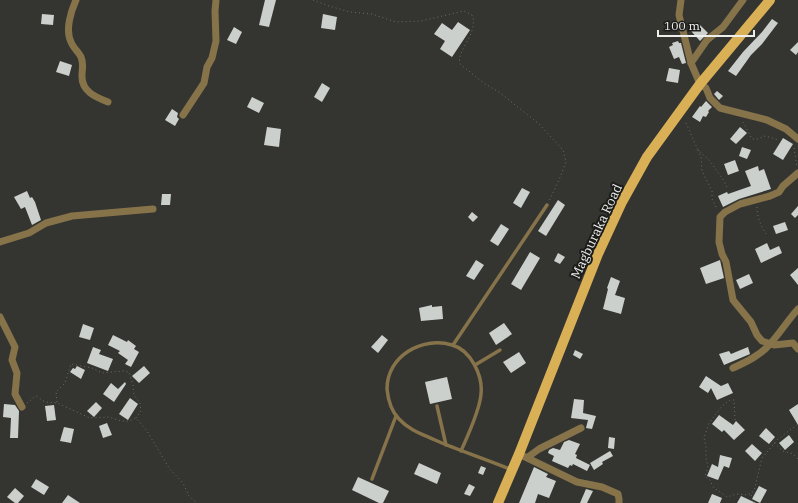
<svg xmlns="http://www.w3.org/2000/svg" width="798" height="503" font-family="'IBM Plex Serif',serif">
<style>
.building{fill:#cbd0cc}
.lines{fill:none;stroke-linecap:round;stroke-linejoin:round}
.path{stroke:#6c6d69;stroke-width:1;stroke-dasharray:1 3;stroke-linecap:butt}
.service{stroke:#87734a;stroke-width:3.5}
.minor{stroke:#87734a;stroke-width:7}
.primary{stroke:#dab056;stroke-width:10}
.labels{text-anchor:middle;stroke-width:4;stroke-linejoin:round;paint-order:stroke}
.street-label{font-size:13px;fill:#eeeeec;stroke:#1c1c1a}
</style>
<rect width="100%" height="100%" fill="#343531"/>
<g class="building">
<polygon points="265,0 276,0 269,27 259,25"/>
<polygon points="42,14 54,15 53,25 41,24"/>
<polygon points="323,14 337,17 335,30 321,28"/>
<polygon points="772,19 778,23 762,44 751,55 736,76 728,71 743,52 762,32"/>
<polygon points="458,22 470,30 452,57 440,49 445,41 434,34 442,23 452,30"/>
<polygon points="699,24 708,33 700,41 691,31"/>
<polygon points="234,27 242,32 236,44 227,40"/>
<polygon points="678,41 679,43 681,43 686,63 682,64 679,57 674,59 669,47 673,45 672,43"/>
<polygon points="798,42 798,52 796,55 790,50"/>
<polygon points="60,61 72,65 69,76 56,72"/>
<polygon points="669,68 680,70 678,83 666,81"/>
<polygon points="322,83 330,88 322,102 314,97"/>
<polygon points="717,91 723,96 719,100 714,94"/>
<polygon points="252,97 264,103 259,113 247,107"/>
<polygon points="706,101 712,107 708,111 709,112 706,117 703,116 700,122 692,117 700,106 701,107"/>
<polygon points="172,109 178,113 177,117 179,119 175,126 165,120"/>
<polygon points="267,127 281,129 279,147 264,145"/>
<polygon points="740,127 747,133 736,144 730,139"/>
<polygon points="783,138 793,144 783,160 773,154"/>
<polygon points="742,147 751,150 747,159 739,156"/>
<polygon points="735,160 739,171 728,175 724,164"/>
<polygon points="758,166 759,171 764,169 771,189 739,199 723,207 718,196 727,192 728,194 751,186 745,171"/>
<polygon points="522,188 530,192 521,208 513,203"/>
<polygon points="27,191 30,198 32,197 35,202 41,220 32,225 25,207 21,209 14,197"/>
<polygon points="162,194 171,194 170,205 161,205"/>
<polygon points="558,200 565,205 546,236 538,231"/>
<polygon points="798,206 798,215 795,218 791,214"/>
<polygon points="472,212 478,217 473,222 468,217"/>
<polygon points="785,222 788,230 776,234 773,226"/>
<polygon points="501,224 509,229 498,246 490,241"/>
<polygon points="767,243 770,250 779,246 782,253 761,263 755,249"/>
<polygon points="530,252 540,258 521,290 511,284"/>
<polygon points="558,253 565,257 560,264 554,261"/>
<polygon points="476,260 484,265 474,280 466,276"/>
<polygon points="720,260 724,278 706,284 700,268"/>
<polygon points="798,268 798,285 790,275"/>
<polygon points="749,274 753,283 740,289 736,280"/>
<polygon points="611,277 620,281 615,295 625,298 621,314 603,309 608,289 607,288"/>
<polygon points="432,305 432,307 442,306 443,319 421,321 419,308"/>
<polygon points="504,323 512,334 496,345 489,333"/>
<polygon points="83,324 94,328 90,340 79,337"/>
<polygon points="113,335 127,342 128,340 136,346 134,349 139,352 131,367 125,364 128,360 118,353 120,351 108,345"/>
<polygon points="382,335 388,340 378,353 371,347"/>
<polygon points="93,347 101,350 99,354 113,359 108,371 87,363"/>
<polygon points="748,347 750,354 724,365 719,354 729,351 731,354"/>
<polygon points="575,350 583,354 580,359 573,355"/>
<polygon points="519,352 526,363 511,373 503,362"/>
<polygon points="77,366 85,370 81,379 70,372 73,368 75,369"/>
<polygon points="144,366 150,373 139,383 132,376"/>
<polygon points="706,376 721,386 728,383 733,393 717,400 711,388 708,393 699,387"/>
<polygon points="447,377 452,399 430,404 425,382"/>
<polygon points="125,382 126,384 114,402 103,394 111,383 118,389"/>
<polygon points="130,398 138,404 128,420 119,414"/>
<polygon points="574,399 584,400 583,413 596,416 592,429 586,428 588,420 571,418"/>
<polygon points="96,402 102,408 94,417 87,411"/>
<polygon points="4,404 15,405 19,411 18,438 10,438 11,418 3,417"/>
<polygon points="798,404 798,425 789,410"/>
<polygon points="54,405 56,420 47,421 45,406"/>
<polygon points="719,415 733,425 736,421 745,430 734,440 724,430 722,432 712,424"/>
<polygon points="107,423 112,435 103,438 99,426"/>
<polygon points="64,427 74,429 71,443 60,441"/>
<polygon points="766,428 775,437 769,444 759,436"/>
<polygon points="789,435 794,442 785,450 779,443"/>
<polygon points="609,437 615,438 614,449 608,448"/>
<polygon points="569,440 580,444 575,454 577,455 576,458 590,465 587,471 573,464 572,466 570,465 568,468 552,461 554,456 548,453 549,450 553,448 560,450 564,442"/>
<polygon points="752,444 762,453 755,461 745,451"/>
<polygon points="610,451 613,456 602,462 603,464 594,470 590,463"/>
<polygon points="720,455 732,458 729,468 724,466 718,480 707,476 712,464 718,467"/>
<polygon points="419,463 441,473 437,484 414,474"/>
<polygon points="481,466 486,468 483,475 478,473"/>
<polygon points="534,467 548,474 546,477 556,481 549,498 538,494 535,503 519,503"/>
<polygon points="358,477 389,491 383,503 379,503 352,490"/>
<polygon points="36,479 49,487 44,495 31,487"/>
<polygon points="469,484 475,487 470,496 464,494"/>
<polygon points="759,486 767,490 760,503 752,499"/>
<polygon points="15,488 24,496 18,503 15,503 7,497"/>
<polygon points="586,489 593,491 587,503 580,503"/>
<polygon points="712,494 722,498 720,503 708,503"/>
<polygon points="68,495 80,503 62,503"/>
<polygon points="741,496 756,503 737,503"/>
</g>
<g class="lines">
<g class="path">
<path d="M313,0L329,6L350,12L372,14L396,22L421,21L464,11L472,15C479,34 456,50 460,64L485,84L499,92L539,124L563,150L566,162L559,180L549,201"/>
<polyline points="743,122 752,139 758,139 765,136 779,140"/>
<polyline points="686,123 698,150 710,161 724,181 727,188"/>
<polyline points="794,148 797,167"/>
<polyline points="698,150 701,157 702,171 712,191 712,199 717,209"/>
<path d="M757,207C757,217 761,226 766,234"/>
<polyline points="57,402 56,392 65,383 71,364 92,368 102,373 123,371 129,372 133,385 134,395 140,403 141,411 136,418"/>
<polyline points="27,403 36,396 45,402 57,403 90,418 109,417 121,421 129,421 136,418 147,431 169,468 183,483 189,496 197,503"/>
<polyline points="735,420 734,400 730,400 722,406 709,423 704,438 706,447 706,458 708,467 705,476 710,480 713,487 727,497 737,494 748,495 754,491 762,458 778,439 798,424"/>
<polyline points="774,443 783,451 793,454 798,459"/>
<polyline points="751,495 754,503"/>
</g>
<g class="service">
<polyline points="453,345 547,205"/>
<polyline points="475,365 500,350"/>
<polyline points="437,406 446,445"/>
<path d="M461,451C468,435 480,410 481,394C483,376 471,350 452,345C422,336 387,356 387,389C388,399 391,411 399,419C409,430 422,434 435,440C460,451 486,459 512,470"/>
<polyline points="372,479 396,416"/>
</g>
<g class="minor">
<path d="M76,0C71,11 65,30 71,42C73,48 79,52 81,57C84,64 82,69 82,75C81,91 95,97 108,102"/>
<polyline points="681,0 679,15 691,63 700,84 706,88 710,98 720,108 767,120 786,129 798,139"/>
<polyline points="691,63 707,40 723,27 743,0"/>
<polyline points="183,115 204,83 207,67 212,58 216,41 215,11 216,0"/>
<polyline points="798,173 783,186 779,192 770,196 740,204 725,212 720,217 719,242 722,254 726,262 733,300 751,322 757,335 762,341 774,345 793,343 798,349"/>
<polyline points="0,242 29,233 46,223 72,216 153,209"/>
<polyline points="0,317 15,347 12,360 17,373 15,394 22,407"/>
<path d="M733,368C746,362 761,355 770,344C780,333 788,320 798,309"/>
<polyline points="519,454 577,482 602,487 618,494 619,499 619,503"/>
<polyline points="528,457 539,449 581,428"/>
</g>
<polyline class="primary" points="498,503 519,454 598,254 622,202 647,157 700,84 770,0"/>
</g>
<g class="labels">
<g class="street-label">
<text transform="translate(596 231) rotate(-65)" y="5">Magburaka Road</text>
</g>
</g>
<path d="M658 30v6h96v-6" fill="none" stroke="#eeeeec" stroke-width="2"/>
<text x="664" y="30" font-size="12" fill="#eeeeec" stroke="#1c1c1a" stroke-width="3" paint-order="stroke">100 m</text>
</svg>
